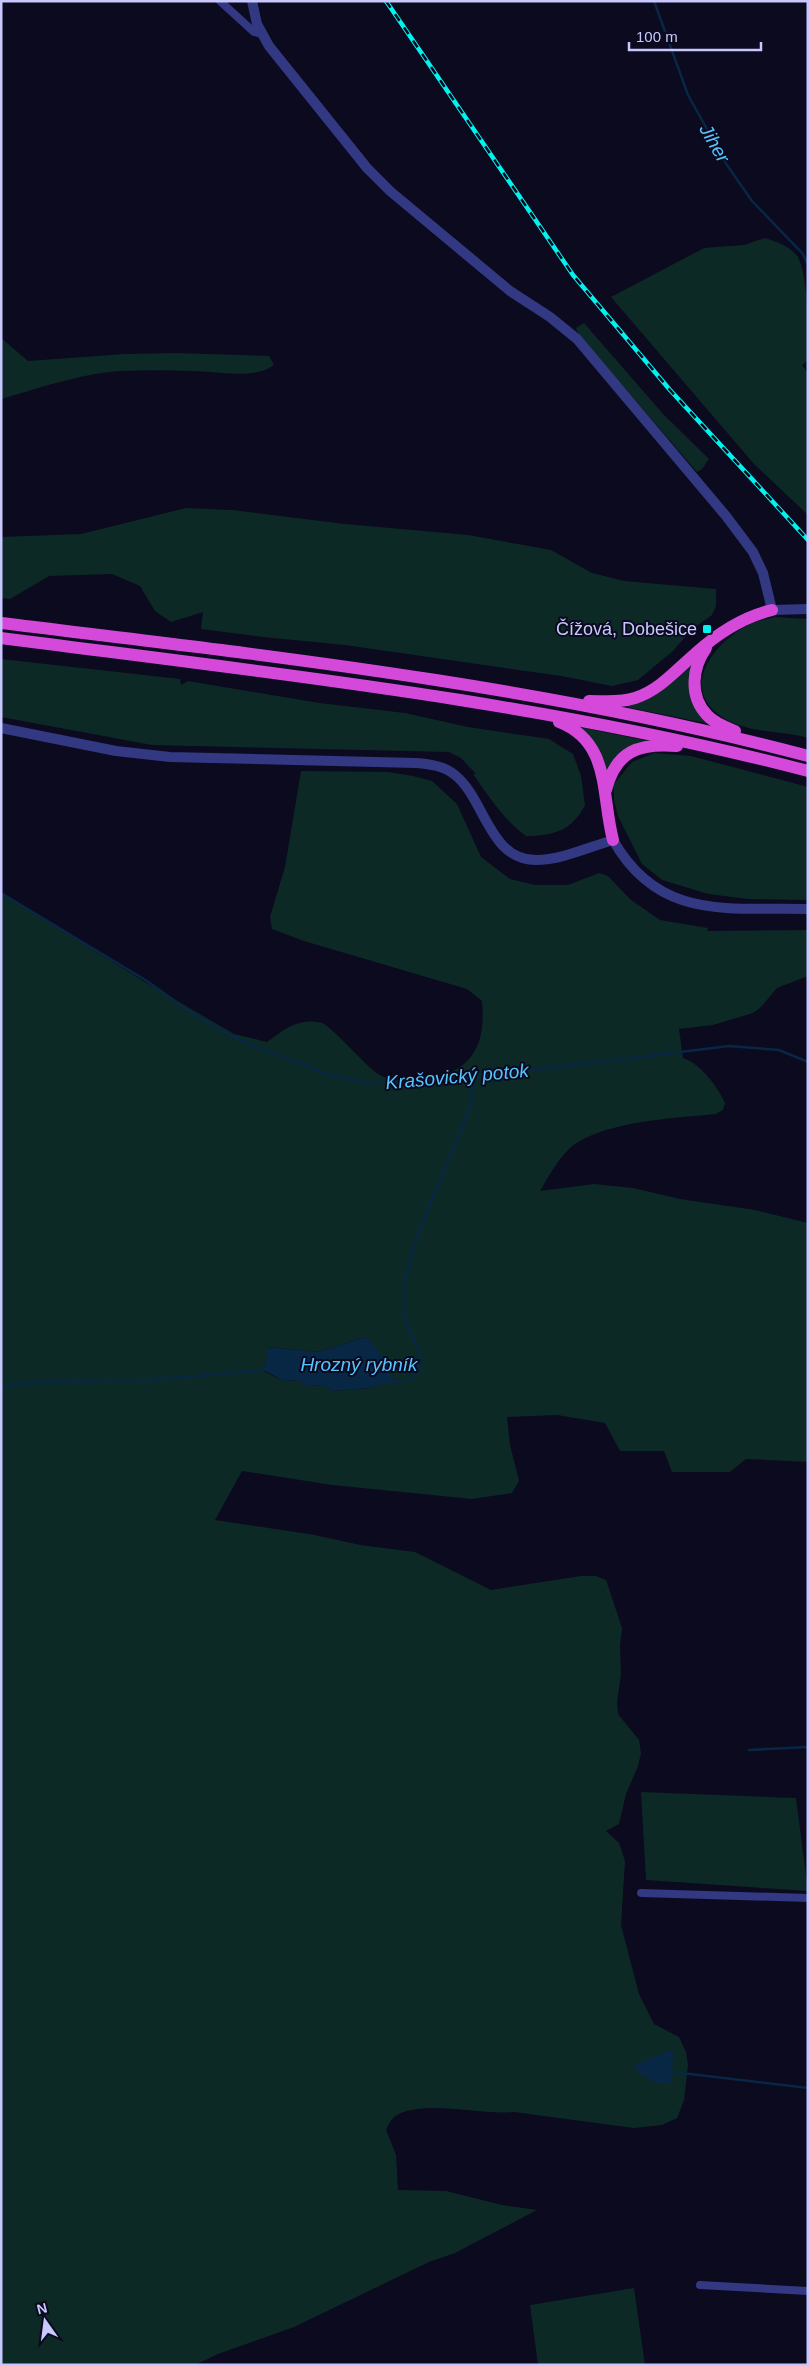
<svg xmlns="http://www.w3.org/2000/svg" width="809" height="2366" font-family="Arial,sans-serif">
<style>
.green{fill:#0d2925;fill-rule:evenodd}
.water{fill:#082745}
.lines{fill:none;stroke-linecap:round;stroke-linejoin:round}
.stream{stroke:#082745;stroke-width:2.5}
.minor{stroke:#323881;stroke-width:8}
.tertiary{stroke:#323881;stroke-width:10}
.trunk{stroke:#d449da;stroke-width:12}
.rail-casing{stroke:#00f3ee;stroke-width:4.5}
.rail{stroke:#0b0a1f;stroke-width:2.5;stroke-dasharray:8;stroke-linecap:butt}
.poi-dot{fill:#00f3ee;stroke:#0b0a1f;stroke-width:2}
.labels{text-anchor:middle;stroke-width:4;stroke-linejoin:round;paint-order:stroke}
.poi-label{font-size:18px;fill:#c8c8ff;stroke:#0b0a1f;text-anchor:end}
.water-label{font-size:19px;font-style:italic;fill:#56c5ff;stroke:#0b0a1f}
</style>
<rect width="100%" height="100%" fill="#0b0a1f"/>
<g class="green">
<path d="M765,238C777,242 790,246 798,257C809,280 808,333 808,361L802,365L808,373V515L754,464L611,297L704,248L744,245Z"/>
<polygon points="584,323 663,414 709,459 702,469 697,472 579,335 576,328"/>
<path d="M1,338L28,361L125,354L177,353L269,356L274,365C256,380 214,371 192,371C168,370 144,370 120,371C80,374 39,388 1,399Z"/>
<polygon points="186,508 232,510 345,524 468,535 551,550 592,573 624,581 716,589 716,606 712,615 691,630 673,651 638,680 612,686 561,676 345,645 263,637 201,629 203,612 171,622 155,611 140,586 112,574 49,576 10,599 1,598 1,537 81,534"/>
<path d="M775,617L808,619V738C780,730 748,734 722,717C676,686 718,638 753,623C760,620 768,619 775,617Z"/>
<path d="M1,659L180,679L181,685L188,681L319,703L405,713L468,727L549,739L573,754L581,776L585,805C572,831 553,836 526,836C504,820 489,797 473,774H476L461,758L449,752L152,745L1,717Z"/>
<polygon points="693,661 710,724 626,707 639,702"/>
<polygon points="579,727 648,741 605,778"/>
<polygon points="654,753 691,756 808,787 808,900 748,899 708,894 662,880 642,864 618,816 614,800 614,784 632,762"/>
<path d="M301,771L388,772L413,776L432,781L457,804L481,857L510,879L535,885H568L599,873L608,876L631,900L660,920L708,928L707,931L808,930V976L777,988L760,1008L753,1013L713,1025L679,1029L683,1058C700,1063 718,1087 725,1103L723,1110L716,1114C677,1118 598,1121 568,1150C557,1161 548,1177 540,1191L594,1184L633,1188L680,1199L755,1210L808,1223V1462L746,1459L730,1472H672L664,1451H620L605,1423L557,1415L507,1417L510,1445L519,1481L512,1493L472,1499L332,1485L242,1471L215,1520L315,1535L360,1545L415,1552L491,1590L581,1576H596L606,1580L622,1628L620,1646L621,1675L617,1702L618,1714L639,1740L641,1753L638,1766L626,1794L619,1824L606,1831L619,1843L625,1861L621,1925L639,1994L654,2024L679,2037L686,2052L688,2065L684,2100L677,2118L662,2125L634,2128L514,2112C481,2116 422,2098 394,2117C391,2120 388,2125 386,2130L396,2155L398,2190L446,2191L502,2205L537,2210L455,2253L429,2262L294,2327L218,2354L195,2365H1V892L145,982L234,1034L267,1042C285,1029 298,1017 322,1023C331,1026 365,1065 378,1074C388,1081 403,1080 415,1080C466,1077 487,1052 482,1001L467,989L304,941L272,929L270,917L285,867ZM366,1337L393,1380L370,1388L333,1391L325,1386L306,1385L298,1380L284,1381L263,1371L267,1357L268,1347L318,1352Z"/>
<polygon points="641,1792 796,1798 808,1891 646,1880"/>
<polygon points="634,2288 645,2365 538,2365 530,2305"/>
</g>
<g class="water">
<polygon points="366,1337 384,1357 393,1381 370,1388 333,1391 325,1386 305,1385 298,1380 284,1381 263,1370 267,1357 267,1347 318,1352"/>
<path d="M671,2050L673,2051L672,2082C661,2088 643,2077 635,2068L637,2064Z"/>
</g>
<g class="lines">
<g class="stream">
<polyline points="654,1 688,95 727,165 752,201 803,254 808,265"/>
<polyline points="1,893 147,981 196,1016 237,1039 324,1073 365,1083 428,1083 729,1046 779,1050 808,1062"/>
<polyline points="388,1382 409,1380 419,1371 420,1361 417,1347 404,1318 405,1281 416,1239 472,1102 472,1077"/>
<polyline points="1,1387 36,1382 151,1380 264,1370"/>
<polyline points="749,1750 808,1747"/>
<polyline points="673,2072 808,2088"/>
</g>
<g class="minor">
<polyline points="220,1 254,32 262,34"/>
<polyline points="641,1893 808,1898"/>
<polyline points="700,2285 808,2291"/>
</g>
<g class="tertiary">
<polyline points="252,1 257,24 269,46 367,168 390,191 510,291 550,317 577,339 726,516 753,552 763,573 772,610 808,609"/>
<path d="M1,728L116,751L170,757L416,763C430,764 444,766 455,775C485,799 489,860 536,860C561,860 589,847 613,840C659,921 727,907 808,909"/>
</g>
<g class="trunk">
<path d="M1,623C272,656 544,686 808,756"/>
<path d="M1,638C272,673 543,702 808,771"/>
<path d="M706,648C692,668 689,696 707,715C714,723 725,727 735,731"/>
<path d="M589,701C605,701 620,703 635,698C660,690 677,669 696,653C718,633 743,617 772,610"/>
<path d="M559,722C611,742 601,795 613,840"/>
<path d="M606,790C616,750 640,743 677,746"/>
</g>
<defs>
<polyline id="rail" points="386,1 573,275 670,390 808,540"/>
</defs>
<use href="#rail" class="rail-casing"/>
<use href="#rail" class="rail"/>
</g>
<rect class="poi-dot" x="702" y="624" width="10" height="10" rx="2.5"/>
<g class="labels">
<g class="poi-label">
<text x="697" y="635">Čížová, Dobešice</text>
</g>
<g class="water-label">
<text transform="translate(715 143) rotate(60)" y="7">Jiher</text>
<text transform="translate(457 1076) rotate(-5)" y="7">Krašovický potok</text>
<text x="359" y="1371">Hrozný rybník</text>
</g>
</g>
<rect width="809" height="2366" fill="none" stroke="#c8c8ff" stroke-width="5"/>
<g transform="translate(45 2321) rotate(346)" stroke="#0b0a1f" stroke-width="4" paint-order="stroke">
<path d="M0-4L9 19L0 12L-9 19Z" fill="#c8c8ff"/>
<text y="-8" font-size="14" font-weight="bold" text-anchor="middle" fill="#c8c8ff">N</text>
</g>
<path d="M629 42v8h132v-8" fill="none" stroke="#c8c8ff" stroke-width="2.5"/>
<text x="636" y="42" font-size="15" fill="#c8c8ff" stroke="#0b0a1f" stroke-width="4" paint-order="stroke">100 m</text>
</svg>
